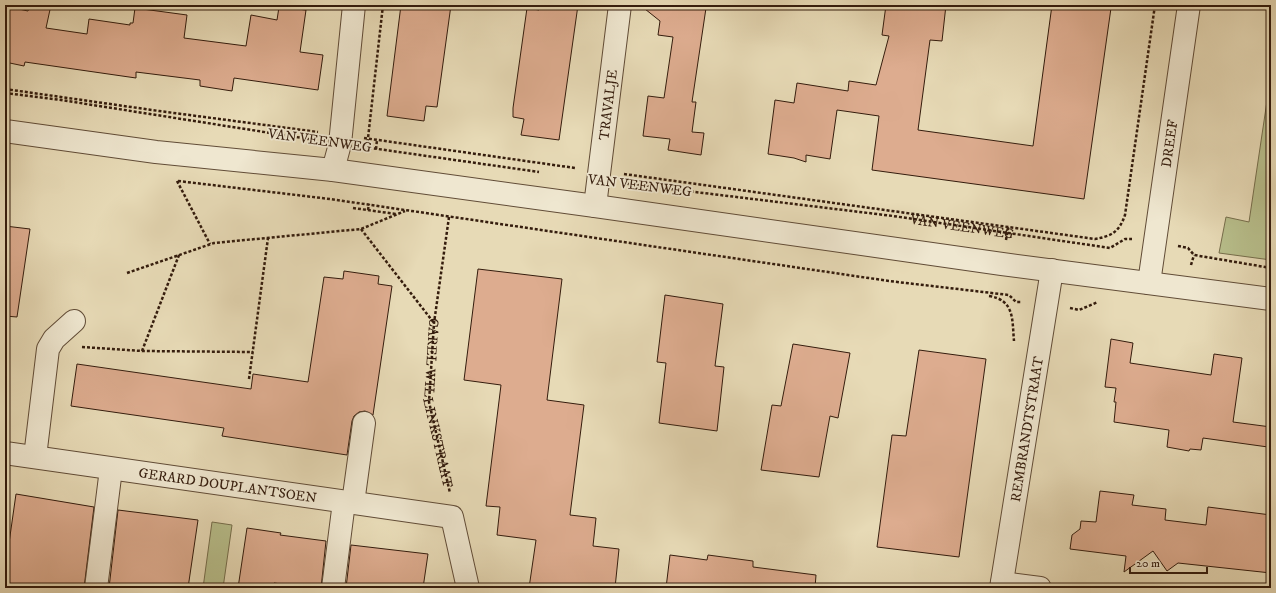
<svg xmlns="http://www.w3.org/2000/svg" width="1276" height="593" font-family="'IM FELL DW Pica',serif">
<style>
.green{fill:#b8bf8c;stroke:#766e4c}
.building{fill:#ddac8f;stroke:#341c0d}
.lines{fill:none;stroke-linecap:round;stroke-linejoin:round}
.minor-casing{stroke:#614c37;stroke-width:24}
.path{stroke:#341c0d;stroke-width:2.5;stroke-dasharray:3 2;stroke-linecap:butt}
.minor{stroke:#efe7d0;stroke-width:22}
.labels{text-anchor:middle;stroke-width:3.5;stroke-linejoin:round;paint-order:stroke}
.street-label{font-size:14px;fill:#341c0d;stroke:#efe7d0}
</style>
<rect width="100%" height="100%" fill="#e7dab6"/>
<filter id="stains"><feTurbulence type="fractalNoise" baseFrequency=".005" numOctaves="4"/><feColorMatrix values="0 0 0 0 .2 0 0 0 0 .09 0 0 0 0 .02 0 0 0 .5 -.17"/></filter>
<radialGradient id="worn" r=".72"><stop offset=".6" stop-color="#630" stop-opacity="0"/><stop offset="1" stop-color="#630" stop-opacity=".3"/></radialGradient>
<g class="green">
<polygon points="1271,74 1271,260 1219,253 1226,217 1249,222"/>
<polygon points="212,522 232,525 223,588 203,588"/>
</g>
<g class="building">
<polygon points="30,5 51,5 46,28 87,34 89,19 130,25 130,23 133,23 135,8 187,15 184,38 246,46 251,15 277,20 279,7 306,10 300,52 323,55 318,90 234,78 232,91 200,86 200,80 136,72 136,78 25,62 24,66 5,62 5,6 28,11"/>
<polygon points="401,5 451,5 437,107 426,106 424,121 387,116"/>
<polygon points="539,5 578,5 559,140 521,135 524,119 513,117 513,108 527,8 539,10"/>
<polygon points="640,5 658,5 681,8 681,5 685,5 706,8 692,102 696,102 692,132 704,133 701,155 668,150 670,139 643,136 648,96 664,98 673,37 658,35 660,21"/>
<polygon points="886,5 946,5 942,41 930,40 918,130 1033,146 1052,5 1088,5 1111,8 1084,199 872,170 879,116 837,110 830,159 806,155 806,162 794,158 768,154 775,100 794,103 797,83 848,91 849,81 876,85 889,36 882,35"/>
<polygon points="5,226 30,229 17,317 5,316"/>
<polygon points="478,269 562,279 547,400 584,405 570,515 596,518 593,546 619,549 615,588 529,588 536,540 497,535 500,507 486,506 501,385 464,380"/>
<polygon points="344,271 379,276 378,284 392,286 373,415 365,411 359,412 354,416 352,421 347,455 222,436 224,428 71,406 77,364 251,389 253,374 308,382 324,277 343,279"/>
<polygon points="665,295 723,304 715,366 724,367 717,431 659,423 666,363 657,362"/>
<polygon points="1111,339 1133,343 1130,363 1211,375 1214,354 1242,358 1233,422 1271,427 1268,447 1203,438 1201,450 1190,449 1189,451 1167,447 1169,430 1114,422 1116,402 1114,402 1116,388 1105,387"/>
<polygon points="793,344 850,353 838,418 830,416 819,477 761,470 772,405 781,406"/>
<polygon points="919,350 986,359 959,557 877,547 892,435 906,436"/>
<polygon points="1100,491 1134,495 1132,505 1166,509 1165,520 1206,525 1208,507 1271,515 1271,573 1178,563 1167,571 1153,551 1124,572 1126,556 1070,549 1072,535 1080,529 1081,521 1096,522"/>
<polygon points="16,494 94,507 84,588 5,588 5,571"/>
<polygon points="118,510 198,520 188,588 109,588"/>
<polygon points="247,528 281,533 280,535 326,541 321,588 310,588 274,583 273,588 238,588"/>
<polygon points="351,545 428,554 423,588 346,588"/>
<polygon points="670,555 707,560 708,555 753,561 753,567 816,575 815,588 666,588"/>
</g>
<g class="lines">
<defs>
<g id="minor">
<polyline points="5,131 156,152 333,170 595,206 1002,264 1271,299"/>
<polyline points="333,170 340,144 354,5"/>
<path id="s3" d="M595,206L620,5"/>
<path id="s4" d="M1149,283L1189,5"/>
<path id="s5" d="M5,453L452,517L468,588"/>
<polyline points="35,457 48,349 54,339 74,321"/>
<polyline points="353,503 364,423"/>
<polyline points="1002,583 1040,588"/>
<polyline points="96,588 111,469"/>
<polyline points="333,588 344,502"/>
<path id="s6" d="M1001,588L1052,270"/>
</g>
</defs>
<use href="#minor" class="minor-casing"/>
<g class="path">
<polyline points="5,89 159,111 318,132"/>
<polyline points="5,93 61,100 315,140"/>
<polyline points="364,138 575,168"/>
<polyline points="364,147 539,172"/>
<polyline points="367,147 383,5"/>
<polyline points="376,149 377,140"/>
<path d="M624,174L1095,239C1112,236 1119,232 1125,215L1155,5"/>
<polyline points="177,181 210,244"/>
<polyline points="178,181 330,199 889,281 1009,295 1016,302 1022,302"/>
<path id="s1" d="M621,183L893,216L1110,248L1125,239H1132"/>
<polyline points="353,208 396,214"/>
<polyline points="368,210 369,204"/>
<path id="s2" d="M449,217L434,323L429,402L450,493"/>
<polyline points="361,229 434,323"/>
<polyline points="1006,240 1008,227"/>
<polyline points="1178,246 1188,248 1194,255 1271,268"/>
<polyline points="1191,265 1194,255"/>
<polyline points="127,273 214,243 361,229 405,211"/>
<path d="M989,296C1015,300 1012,320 1014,341"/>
<polyline points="1070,308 1079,310 1098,302"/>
<polyline points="82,347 142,351 253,352"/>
<polyline points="142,351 179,255"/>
<polyline points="249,379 268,238"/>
</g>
<use href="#minor" class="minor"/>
</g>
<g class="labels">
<g class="street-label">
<text dy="5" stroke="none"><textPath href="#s3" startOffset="102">TRAVALJE</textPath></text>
<text transform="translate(320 140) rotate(8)" y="5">VAN VEENWEG</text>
<text dy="5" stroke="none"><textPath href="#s4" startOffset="141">DREEF</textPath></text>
<text transform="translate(640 185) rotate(7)" y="5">VAN VEENWEG</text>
<text dy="5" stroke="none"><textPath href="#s1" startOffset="344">VAN VEENWEG</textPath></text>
<text dy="5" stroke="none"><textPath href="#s2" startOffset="188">CAREL WILLINKSTRAAT</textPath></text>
<text dy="5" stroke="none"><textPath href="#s6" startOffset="161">REMBRANDTSTRAAT</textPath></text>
<text dy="5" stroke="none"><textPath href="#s5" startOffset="225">GERARD DOUPLANTSOEN</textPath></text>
</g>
</g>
<rect width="1276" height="593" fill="none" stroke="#e7dab6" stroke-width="20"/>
<rect x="6" y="6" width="1264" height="581" fill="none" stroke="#341c0d" stroke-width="2"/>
<rect x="10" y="10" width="1256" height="573" fill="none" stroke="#341c0d"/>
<path d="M1130 567v6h77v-6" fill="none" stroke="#341c0d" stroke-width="2"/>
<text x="1136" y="567" font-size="12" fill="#341c0d" stroke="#efe7d0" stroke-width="3" paint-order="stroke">20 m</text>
<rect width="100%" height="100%" filter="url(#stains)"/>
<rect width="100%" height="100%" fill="url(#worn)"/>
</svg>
